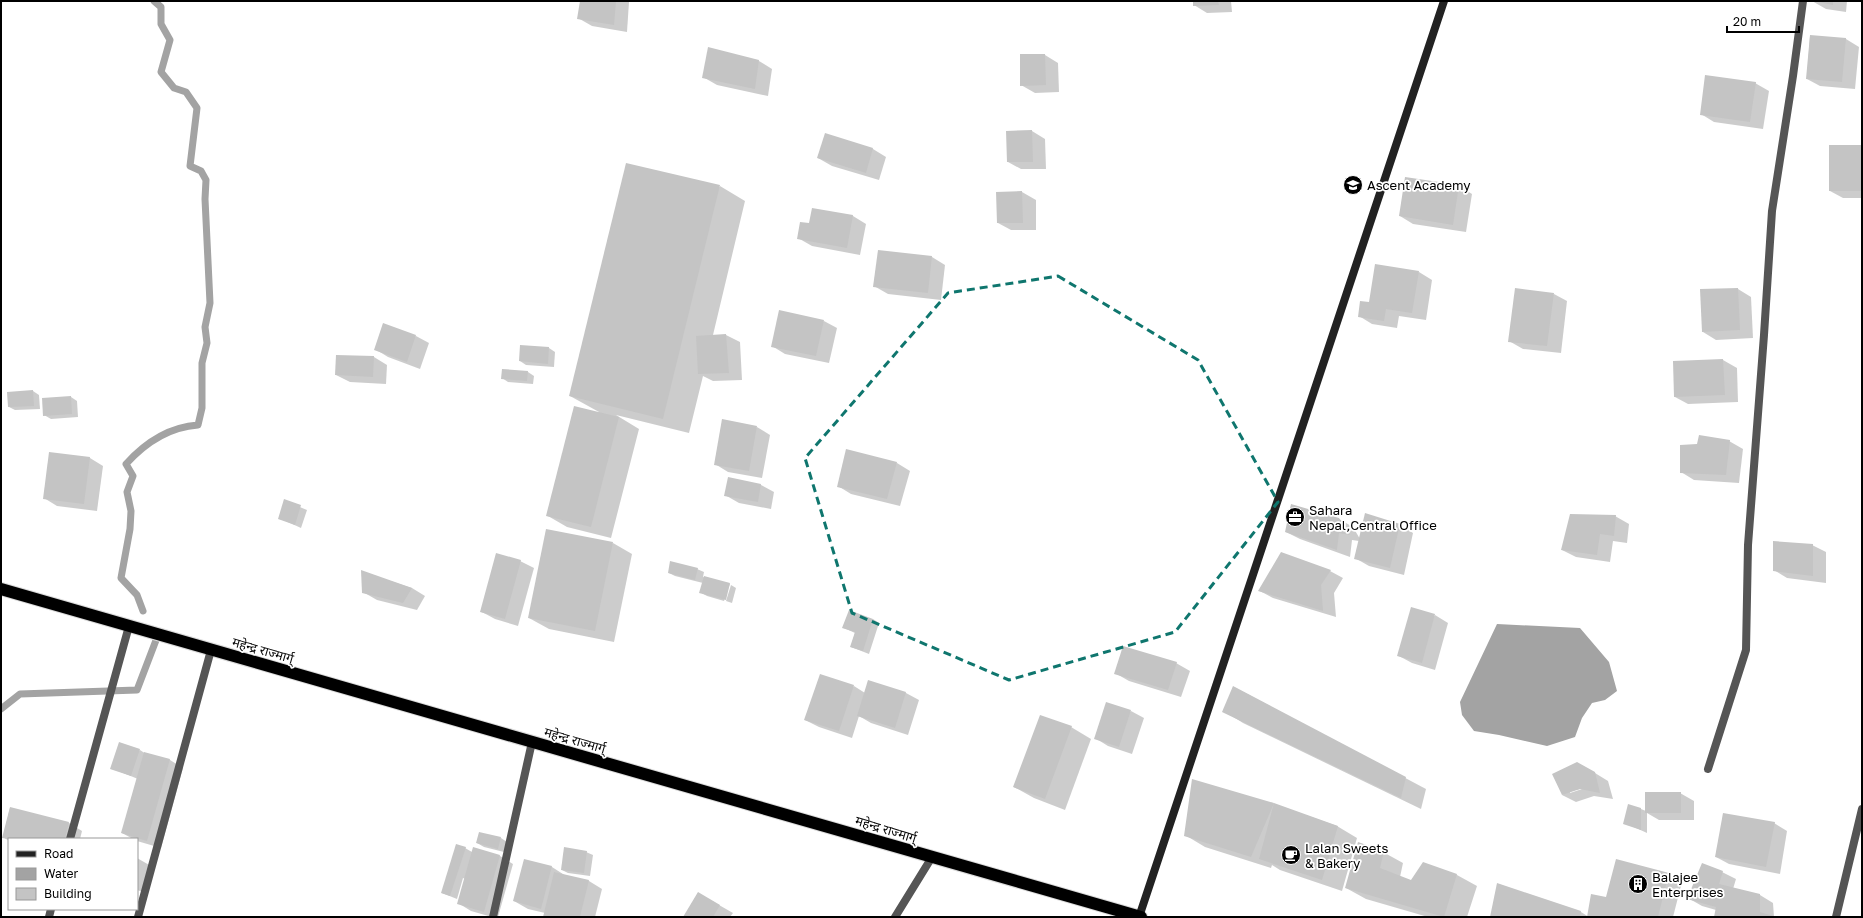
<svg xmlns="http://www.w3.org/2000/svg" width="1863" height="918" font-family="'Golos Text','Noto Sans Devanagari',sans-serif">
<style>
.water{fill:#a3a3a3}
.shadow{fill:#0003;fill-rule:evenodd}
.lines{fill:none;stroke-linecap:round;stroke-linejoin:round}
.stream{stroke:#a3a3a3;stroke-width:7}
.building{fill:#c4c4c4}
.highway-casing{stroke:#dbdbdb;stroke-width:14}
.street{stroke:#555;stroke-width:8}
.secondary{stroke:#222;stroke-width:8}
.highway{stroke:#000;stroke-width:12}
.marked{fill:none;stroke:#0f766e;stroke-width:3;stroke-dasharray:8 5;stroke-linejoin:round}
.labels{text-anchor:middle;stroke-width:3.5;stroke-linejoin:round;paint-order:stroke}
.poi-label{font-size:13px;fill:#000;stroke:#fff;text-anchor:start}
.street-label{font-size:13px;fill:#000;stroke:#fff}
</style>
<rect width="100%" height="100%" fill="#fff"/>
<polygon class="water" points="1497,624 1580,628 1609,662 1617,691 1605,700 1592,703 1582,718 1575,737 1547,746 1499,735 1474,731 1462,715 1460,702"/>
<g class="shadow">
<polygon points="581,1 627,1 629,2 627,32 592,26 578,18"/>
<polygon points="1194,1 1231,1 1232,12 1207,13 1194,5"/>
<polygon points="1812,1 1847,1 1846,12 1826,9"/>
<polygon points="1810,36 1846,39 1859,47 1855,89 1820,86 1807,79"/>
<polygon points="1021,55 1045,55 1058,63 1059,92 1035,93 1021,85"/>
<polygon points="759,61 772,69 768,96 717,85 703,77"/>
<polygon points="1755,83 1769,91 1763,129 1714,122 1701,114"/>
<polygon points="1032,131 1045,139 1046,169 1021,169 1008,162"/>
<polygon points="826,135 873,149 886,157 879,180 832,166 818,158"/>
<polygon points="1862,146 1862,198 1843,198 1830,191"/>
<polygon points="720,186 745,201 713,335 726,335 740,342 742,380 713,381 703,376 689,433 616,415 639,429 611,538 567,527 548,516 599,412 570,396"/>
<polygon points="1459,186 1472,194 1466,232 1413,224 1400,216"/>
<polygon points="1022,192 1036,200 1036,230 1011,230 998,223 997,193"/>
<polygon points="813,209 853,216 866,224 860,255 812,246 798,238 810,224"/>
<polygon points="932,257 945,265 941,300 888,294 874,286"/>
<polygon points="1419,272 1432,280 1426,320 1399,316 1397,328 1372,324 1359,316 1370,303"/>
<polygon points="1738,289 1751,297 1753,338 1716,340 1703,332"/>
<polygon points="1554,294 1567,301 1561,353 1523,349 1509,341"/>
<polygon points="824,321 837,328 829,363 785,354 772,346"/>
<polygon points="416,336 429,343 420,369 388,357 375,349"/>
<polygon points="549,348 555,352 554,367 526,365 520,361"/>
<polygon points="337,356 374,357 387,365 386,384 350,382 336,375"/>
<polygon points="1723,360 1737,368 1738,402 1688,404 1675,397 1674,362"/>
<polygon points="528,372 534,376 533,384 508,382 502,378"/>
<polygon points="33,391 39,395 40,409 15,410 9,407"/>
<polygon points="71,397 77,401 78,417 51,419 44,415"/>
<polygon points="757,427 770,435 762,478 728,472 715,464"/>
<polygon points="1729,441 1743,449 1739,483 1694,480 1681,472"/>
<polygon points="50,453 90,458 103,466 97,511 57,506 44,498"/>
<polygon points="897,463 910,471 900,506 851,494 838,486"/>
<polygon points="729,478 761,485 774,492 771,509 739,503 725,495"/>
<polygon points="285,501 307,510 301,528 279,518"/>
<polygon points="1615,516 1629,524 1627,543 1613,541 1610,562 1576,557 1562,550"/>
<polygon points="1339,519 1353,527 1360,539 1400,525 1413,533 1404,575 1369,566 1355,558 1359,541 1352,540 1350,557 1300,539 1286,532"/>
<polygon points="613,543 632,554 614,642 549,629 529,618"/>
<polygon points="1812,545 1826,552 1826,583 1787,578 1774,570"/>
<polygon points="520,561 534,568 518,626 495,619 482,612"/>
<polygon points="697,569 704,572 703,577 730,584 724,601 707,596 700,592 703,583 675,576 669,573"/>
<polygon points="1330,571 1343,578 1334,593 1336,617 1273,598 1260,591"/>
<polygon points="362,572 412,588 425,596 417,610 377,600 363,592"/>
<polygon points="731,585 736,588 732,603 726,601"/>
<polygon points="1435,615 1448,623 1435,670 1412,663 1399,656"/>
<polygon points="873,619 879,623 869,654 851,647 855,633 844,628"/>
<polygon points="1176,663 1190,671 1181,697 1129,681 1115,673"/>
<polygon points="869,681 906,693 919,700 908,735 871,723 859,716 852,738 819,727 805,720 854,686 865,693"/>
<polygon points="1234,687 1426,789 1421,809 1243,723 1224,711"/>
<polygon points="1131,711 1144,718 1132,754 1108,746 1095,738"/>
<polygon points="1071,727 1091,739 1065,810 1034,798 1014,787"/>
<polygon points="140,750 146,754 170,760 183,768 161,848 137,841 137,839 133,839 122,833 138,779 111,768"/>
<path d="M1595,773L1608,781L1613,799L1594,796L1576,802L1562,795ZM1585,788L1570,793V791Z"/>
<polygon points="1193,781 1274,804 1337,826 1357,838 1342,891 1280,870 1272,865 1271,868 1205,847 1185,835"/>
<polygon points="1680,793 1694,801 1694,820 1659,820 1647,813 1647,833 1625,823 1641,809 1646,811"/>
<polygon points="10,808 69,823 82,831 80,839 9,839 9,841 3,837"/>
<polygon points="1774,823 1787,831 1780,874 1729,864 1716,857"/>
<polygon points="501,838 507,842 504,852 484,847 477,843"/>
<polygon points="465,848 472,852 474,849 500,856 513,864 498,917 492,917 471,911 458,903 465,879 463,878 457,899 442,893"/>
<polygon points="586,852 593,855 590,876 568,873 562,870"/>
<polygon points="1383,852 1403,863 1400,877 1411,881 1424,863 1457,875 1477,886 1467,917 1428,917 1366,899 1346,888"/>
<polygon points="137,858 151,866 143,892 137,890"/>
<polygon points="1617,860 1669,874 1682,882 1673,917 1491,917 1498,884 1581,912 1589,917 1607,898"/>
<polygon points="525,861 552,867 566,876 589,881 602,889 595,917 544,917 545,913 528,909 514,901"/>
<polygon points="1722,872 1736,879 1733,889 1760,895 1773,903 1774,917 1715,917 1716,910 1702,906 1688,898"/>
<polygon points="698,893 733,913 730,917 684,917"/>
</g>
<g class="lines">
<g class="stream">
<path d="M143,611L137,595L121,578L130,529L131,511L127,492L133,476L126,464C145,443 170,427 198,425L202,408V363L207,343L205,327L210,303L205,199L206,180L201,171L190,166L197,108L186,92L174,88L161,72L170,40L161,24V7L154,1"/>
<polyline points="1,709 20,694 137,690 158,635"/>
</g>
</g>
<g class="building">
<polygon points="580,1 616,1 614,25 577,19"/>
<polygon points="1193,1 1218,1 1219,5 1193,6"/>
<polygon points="1813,1 1833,1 1833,5"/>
<polygon points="1810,35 1846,38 1842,82 1806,79"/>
<polygon points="708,47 759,60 755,89 702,78"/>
<polygon points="1020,54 1045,54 1046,85 1020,86"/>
<polygon points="1705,75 1756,82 1750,122 1700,115"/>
<polygon points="1032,130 1033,162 1007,162 1006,131"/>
<polygon points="825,133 873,148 866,173 817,158"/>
<rect x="1829" y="145" width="33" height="46"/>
<polygon points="626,163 720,185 663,419 569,396"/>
<polygon points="1405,177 1459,185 1453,225 1399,216"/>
<polygon points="1022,191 1023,223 997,223 996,192"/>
<polygon points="812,208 853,215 847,248 797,239 800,222 809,223"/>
<polygon points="878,250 932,256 928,293 873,287"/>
<polygon points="1375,264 1419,271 1412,313 1386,309 1384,321 1358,317 1360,301 1369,302"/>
<polygon points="1515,288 1554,293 1547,346 1508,342"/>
<polygon points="1738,288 1740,330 1702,332 1700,289"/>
<polygon points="779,310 824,320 816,356 771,347"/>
<polygon points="383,323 416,335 407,362 374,350"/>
<polygon points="726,334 729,373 698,374 696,336"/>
<polygon points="520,345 549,347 548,364 519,361"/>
<polygon points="336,355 374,356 373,377 335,375"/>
<polygon points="1723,359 1725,395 1674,397 1673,361"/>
<polygon points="502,369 528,371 527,381 501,379"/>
<polygon points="33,390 34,406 8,407 7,392"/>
<polygon points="71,396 72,414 43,416 42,398"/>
<polygon points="574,406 619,417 591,527 546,516"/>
<polygon points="722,419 757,426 749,471 714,465"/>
<polygon points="1699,435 1730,440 1726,475 1680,473 1680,445 1697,444"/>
<polygon points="846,449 897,462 887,499 837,487"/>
<polygon points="49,452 90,457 84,504 43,499"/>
<polygon points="728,477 761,484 758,502 724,496"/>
<polygon points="284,499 301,505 295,525 278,519"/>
<polygon points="1291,504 1339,518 1350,535 1339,533 1337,550 1285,532"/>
<polygon points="1365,513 1400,524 1390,568 1354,559"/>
<polygon points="1570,514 1616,515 1614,536 1600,534 1597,555 1561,550"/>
<polygon points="546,529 613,542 595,631 528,618"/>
<polygon points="1773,541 1813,544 1813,576 1773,571"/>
<polygon points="1281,552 1331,570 1321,585 1323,611 1258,591"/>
<polygon points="496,553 521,560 505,619 480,612"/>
<polygon points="670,561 698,568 695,580 668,573"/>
<polygon points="361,570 412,588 403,603 362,593"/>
<polygon points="704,576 730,583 726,600 699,593"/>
<polygon points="1411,607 1435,614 1422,663 1397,656"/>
<polygon points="849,610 873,619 863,651 850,647 855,632 842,628"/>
<polygon points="1123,646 1177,662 1168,690 1114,674"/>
<polygon points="820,674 854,685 839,731 804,720"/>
<polygon points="868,680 906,692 895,728 857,716"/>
<polygon points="1233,686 1406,777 1401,798 1222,712"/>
<polygon points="1106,702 1131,710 1119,747 1094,739"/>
<polygon points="1040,715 1072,726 1045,799 1013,787"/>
<polygon points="119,742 140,749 131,776 110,769"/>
<polygon points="144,752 170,759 147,841 121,833"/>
<polygon points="1577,762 1595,772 1600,793 1580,789 1562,795 1552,774"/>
<polygon points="1192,779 1274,803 1338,826 1322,880 1259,859 1274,803 1251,857 1184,836"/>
<rect x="1645" y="792" width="36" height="21"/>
<polygon points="1628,804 1641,808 1641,830 1623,824"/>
<polygon points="10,807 69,822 65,839 9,839 2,838"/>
<polygon points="1723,813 1775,822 1766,867 1715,857"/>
<polygon points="479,832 501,837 498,849 476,843"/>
<polygon points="1358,842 1384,851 1380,868 1411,880 1423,862 1457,874 1444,917 1345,888"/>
<polygon points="456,844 466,847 450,896 441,893"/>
<polygon points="473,847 500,855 484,912 457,904"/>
<polygon points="564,847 587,851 584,873 561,870"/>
<polygon points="524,859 552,866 541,909 513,901"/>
<polygon points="1616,859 1669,873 1658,917 1587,917 1591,894 1606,897"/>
<polygon points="1702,863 1723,871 1719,884 1760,894 1760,912 1776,917 1714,917 1716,907 1687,899"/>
<polygon points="554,872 589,880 580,917 543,917"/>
<polygon points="1497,883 1581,911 1580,917 1490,917"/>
<polygon points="698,892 720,905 713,917 683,917"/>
</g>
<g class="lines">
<defs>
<polyline id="highway" points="1,589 1141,917"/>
</defs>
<use href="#highway" class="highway-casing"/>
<g class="street">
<polyline points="1708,769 1746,650 1748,545 1764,335 1772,211 1793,76 1803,1"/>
<polyline points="70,839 129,626"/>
<polyline points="49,917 51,909"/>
<polyline points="138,917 211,650"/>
<polyline points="493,917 532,742"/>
<polyline points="895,917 932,857"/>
<polyline points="1836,917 1862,809"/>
</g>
<polyline class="secondary" points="1139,917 1444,1"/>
<use href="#highway" class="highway"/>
</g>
<path class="marked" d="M1058,276L1198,360L1278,502L1175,632L1009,680L852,613L805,458L948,293Z"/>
<defs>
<symbol id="school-disc" viewBox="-11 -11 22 22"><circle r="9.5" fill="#000" stroke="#fff"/><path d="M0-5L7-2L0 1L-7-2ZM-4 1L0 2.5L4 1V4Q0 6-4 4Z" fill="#fff"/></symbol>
<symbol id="office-disc" viewBox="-11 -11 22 22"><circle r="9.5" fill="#000" stroke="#fff"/><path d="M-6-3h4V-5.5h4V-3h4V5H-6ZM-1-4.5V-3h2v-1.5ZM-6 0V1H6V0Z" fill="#fff"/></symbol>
<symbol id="cafe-disc" viewBox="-11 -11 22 22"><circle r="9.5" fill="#000" stroke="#fff"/><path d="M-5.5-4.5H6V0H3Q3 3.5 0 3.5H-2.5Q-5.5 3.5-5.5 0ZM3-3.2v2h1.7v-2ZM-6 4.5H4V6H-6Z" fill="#fff"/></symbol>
<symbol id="building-disc" viewBox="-11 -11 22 22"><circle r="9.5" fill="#000" stroke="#fff"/><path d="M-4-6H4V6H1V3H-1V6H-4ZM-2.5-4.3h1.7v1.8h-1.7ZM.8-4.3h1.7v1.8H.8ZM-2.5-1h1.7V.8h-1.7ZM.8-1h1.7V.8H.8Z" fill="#fff"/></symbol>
</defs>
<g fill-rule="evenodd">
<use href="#school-disc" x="1342" y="174" width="22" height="22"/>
<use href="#office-disc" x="1284" y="506" width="22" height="22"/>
<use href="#cafe-disc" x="1280" y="844" width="22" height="22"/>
<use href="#building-disc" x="1627" y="873" width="22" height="22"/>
</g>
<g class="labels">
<g class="poi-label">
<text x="1367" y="190">Ascent Academy</text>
<text x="1309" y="515">Sahara<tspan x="1309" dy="15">Nepal,Central Office</tspan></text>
<text x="1305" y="853">Lalan Sweets<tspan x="1305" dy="15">&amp; Bakery</tspan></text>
<text x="1652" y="882">Balajee<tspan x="1652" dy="15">Enterprises</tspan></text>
</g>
<g class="street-label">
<text transform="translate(263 650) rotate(16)" y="5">महेन्द्र राज्मार्ग्</text>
<text transform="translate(575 740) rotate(16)" y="5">महेन्द्र राज्मार्ग्</text>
<text transform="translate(886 829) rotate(17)" y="5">महेन्द्र राज्मार्ग्</text>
</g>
</g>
<rect width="1863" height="918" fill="none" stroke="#000000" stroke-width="4"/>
<rect x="8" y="838" width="130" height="72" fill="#ffffff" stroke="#999999"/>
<rect x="16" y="851" width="20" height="6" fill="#222222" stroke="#999999"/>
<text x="44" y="858" font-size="12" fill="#000000">Road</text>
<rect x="16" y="868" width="20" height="12" fill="#a3a3a3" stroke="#999999"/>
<text x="44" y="878" font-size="12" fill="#000000">Water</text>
<rect x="16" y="888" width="20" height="12" fill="#c4c4c4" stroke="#999999"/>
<text x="44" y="898" font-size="12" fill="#000000">Building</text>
<path d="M1727 26v6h72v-6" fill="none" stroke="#000000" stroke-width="2"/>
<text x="1733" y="26" font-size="12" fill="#000000" stroke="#ffffff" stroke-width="3" paint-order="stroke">20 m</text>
</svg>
